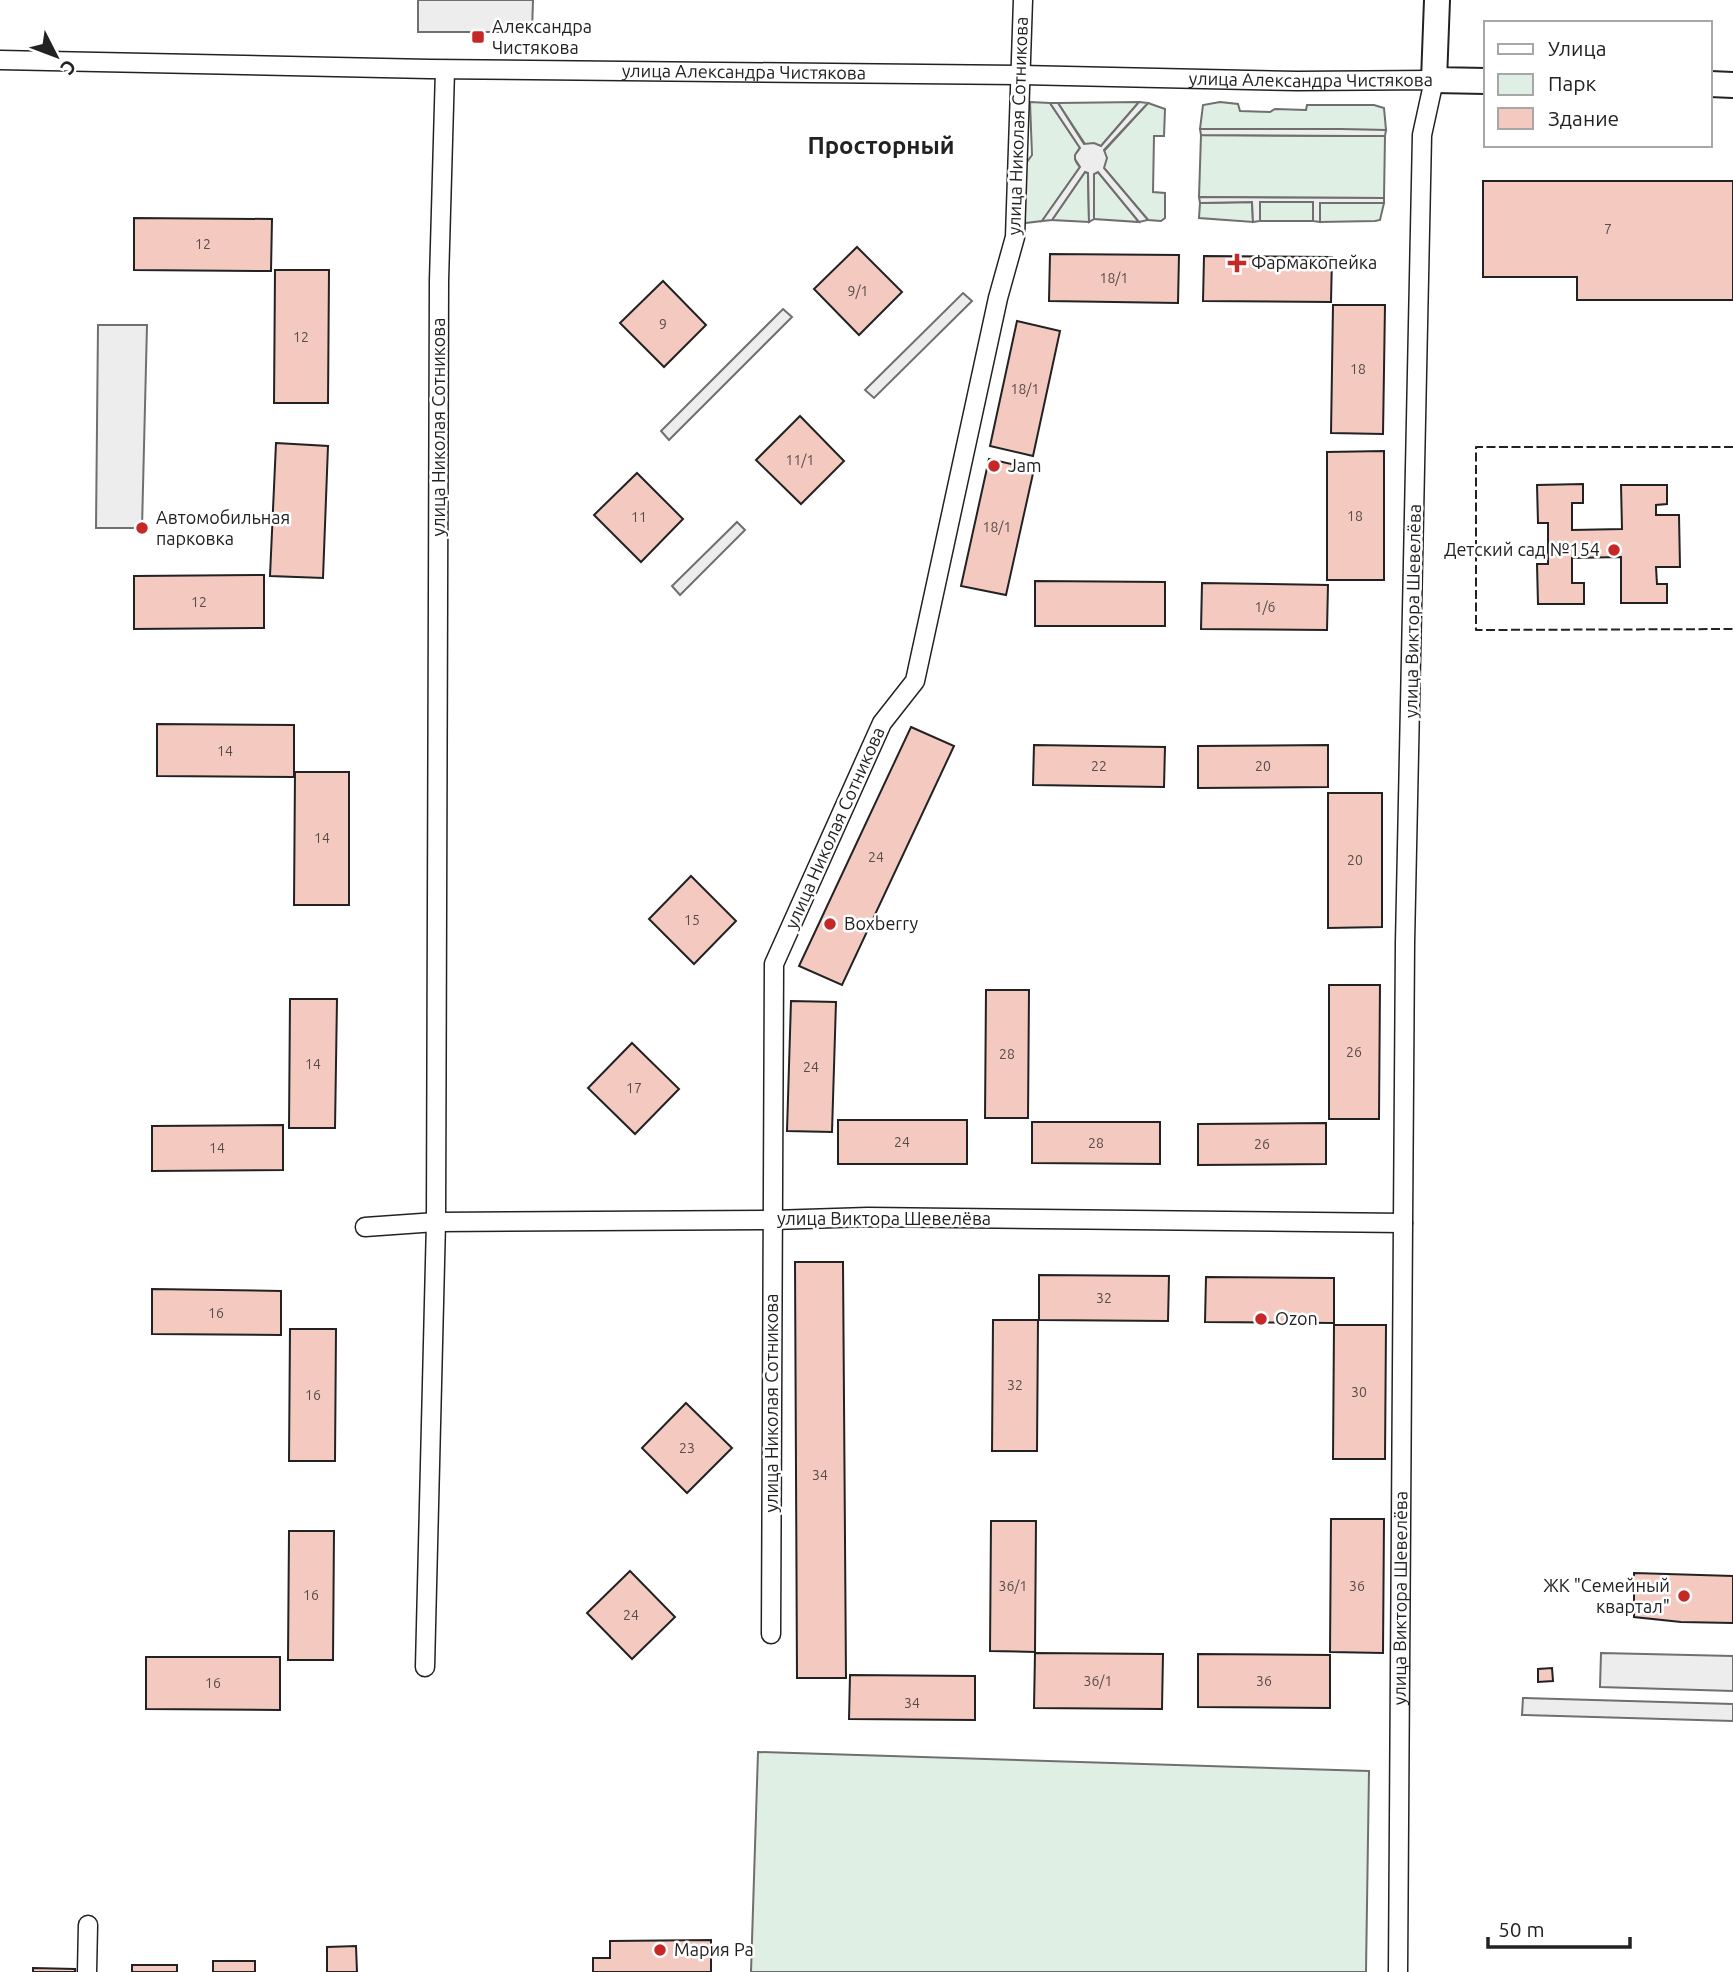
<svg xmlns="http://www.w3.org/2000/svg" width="1733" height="1972" font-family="Ubuntu,sans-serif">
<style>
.green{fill:#e0efe3;stroke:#6f6f6f;stroke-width:2}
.parking{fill:#ededed;stroke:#6f6f6f;stroke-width:2}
.building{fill:#f3c9c0;stroke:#222;stroke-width:2}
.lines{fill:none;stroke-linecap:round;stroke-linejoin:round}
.street-casing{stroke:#222;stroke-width:21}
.secondary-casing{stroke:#222;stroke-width:28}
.street{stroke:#fff;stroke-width:18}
.secondary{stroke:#fff;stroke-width:24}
.fence{stroke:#222;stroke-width:2;stroke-dasharray:9 3.5;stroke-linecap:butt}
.poi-dot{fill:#c62828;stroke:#fff;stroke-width:2.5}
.labels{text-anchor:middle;stroke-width:5;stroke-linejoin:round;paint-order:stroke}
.number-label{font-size:14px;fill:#564c4a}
.poi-label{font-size:18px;fill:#222;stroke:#fff;text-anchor:start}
.street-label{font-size:18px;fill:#222;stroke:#fff}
.district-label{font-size:24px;font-weight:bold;fill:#222;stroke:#fff}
</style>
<rect width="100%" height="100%" fill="#fff"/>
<g class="green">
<path d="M1030,102L1050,103L1080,148C1074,155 1073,160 1080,167L1042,221L1017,224L1024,166L1032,155Z"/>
<polygon points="1139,102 1101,146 1085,144 1058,103"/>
<polygon points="1220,102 1238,104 1240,111 1270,112 1275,109 1306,110 1307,105 1374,105 1384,108 1386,130 1200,129 1203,105"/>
<polygon points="1148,103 1165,109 1164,136 1154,136 1153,192 1165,193 1165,218 1161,221 1148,220 1104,168 1104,151"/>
<polygon points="1201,135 1385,136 1384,198 1199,197"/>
<polygon points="1085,172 1088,173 1089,222 1052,220"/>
<polygon points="1098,172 1139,222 1094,219 1094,173"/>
<polygon points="1252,202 1253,222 1199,218 1200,203"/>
<polygon points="1259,202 1313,202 1313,221 1260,221"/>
<polygon points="1320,203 1384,203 1380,220 1375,221 1320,222"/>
<polygon points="758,1752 1369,1771 1366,1972 751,1972"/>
</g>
<g class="parking">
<polygon points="418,0 533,0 532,32 418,32"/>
<polygon points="1139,102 1148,103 1104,150 1107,158 1104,168 1148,220 1139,222 1098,172 1094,174 1094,219 1089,222 1088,173 1085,172 1052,220 1042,221 1080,167 1075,159 1075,155 1080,148 1050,103 1058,103 1084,144 1094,143 1101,146"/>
<polygon points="1200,129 1340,129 1386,130 1385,136 1355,136 1201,135"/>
<polygon points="1199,197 1384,198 1384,203 1320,203 1320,222 1313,221 1313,202 1260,202 1260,221 1253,222 1252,202 1200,203"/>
<polygon points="963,293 972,301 874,398 865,390"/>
<polygon points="783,309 792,317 669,440 661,431"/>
<polygon points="98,325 147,325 142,528 96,528"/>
<polygon points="737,522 745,530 680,595 672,586"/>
<polygon points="1601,1653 1733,1656 1733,1691 1600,1687"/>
<polygon points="1523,1698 1733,1704 1733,1721 1522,1715"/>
</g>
<g class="building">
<polygon points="1483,181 1733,181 1733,300 1577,300 1577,277 1483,277"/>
<polygon points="134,218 272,219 271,271 134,270"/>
<polygon points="857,247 902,292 859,335 814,289"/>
<polygon points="1050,254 1179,255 1178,303 1049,301"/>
<polygon points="1204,256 1332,257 1331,302 1203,301"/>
<polygon points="275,270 329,270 328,403 274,403"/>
<polygon points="663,281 706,325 664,367 620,323"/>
<polygon points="1333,305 1385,305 1383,434 1331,433"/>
<polygon points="1017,321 1060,331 1033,456 990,446"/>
<polygon points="800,416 844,461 801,504 756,460"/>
<polygon points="276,443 328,446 323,578 270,576"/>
<polygon points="1384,451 1384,580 1327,580 1327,452"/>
<polygon points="989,459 1034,469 1006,595 961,586"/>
<polygon points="637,473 683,519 641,562 594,515"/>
<polygon points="1583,484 1583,503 1572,503 1572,530 1622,529 1621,485 1667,485 1667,504 1656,505 1656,515 1679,515 1680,567 1656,567 1657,584 1667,584 1667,603 1621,603 1621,557 1572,558 1572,583 1584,583 1584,604 1538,604 1537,564 1548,564 1548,523 1538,523 1537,485"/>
<polygon points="264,575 264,628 134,629 134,576"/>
<polygon points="1035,581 1165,582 1165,626 1035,626"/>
<polygon points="1202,583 1328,585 1327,630 1201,629"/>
<polygon points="157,724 294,725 294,777 157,776"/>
<polygon points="911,727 954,746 842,985 799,966"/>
<polygon points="1034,745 1165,747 1164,787 1033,785"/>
<polygon points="1328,745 1328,787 1198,788 1198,746"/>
<polygon points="295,772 349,772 349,905 294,905"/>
<polygon points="1328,793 1382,793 1382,927 1328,928"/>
<polygon points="691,876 736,921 694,964 649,919"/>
<polygon points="1329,985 1380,985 1379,1119 1329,1119"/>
<polygon points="986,990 1029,990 1028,1118 985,1118"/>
<polygon points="290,999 337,999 335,1128 289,1128"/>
<polygon points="791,1001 836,1002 832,1132 787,1131"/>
<polygon points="632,1043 679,1089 635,1134 588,1088"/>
<rect x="838" y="1120" width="129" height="44"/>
<polygon points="1032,1122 1160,1122 1160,1164 1032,1163"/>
<polygon points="1326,1123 1326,1164 1198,1165 1198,1124"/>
<polygon points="283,1125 283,1170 152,1171 152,1126"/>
<polygon points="795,1262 843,1262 846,1678 797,1678"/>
<polygon points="1039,1275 1169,1276 1168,1321 1039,1320"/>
<polygon points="1206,1277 1334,1278 1334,1323 1205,1322"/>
<polygon points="152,1289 281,1291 281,1335 152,1334"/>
<polygon points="993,1320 1038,1320 1037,1451 992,1451"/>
<polygon points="1334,1325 1386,1325 1385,1459 1333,1459"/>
<polygon points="290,1329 336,1329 335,1461 289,1461"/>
<polygon points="686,1403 732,1448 687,1493 642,1448"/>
<polygon points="1331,1519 1384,1519 1383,1653 1330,1652"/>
<polygon points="991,1521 1036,1521 1035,1652 990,1651"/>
<polygon points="289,1531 334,1531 333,1660 288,1660"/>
<polygon points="630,1571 675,1617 632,1659 587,1613"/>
<polygon points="1634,1573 1733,1576 1733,1623 1681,1622 1634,1617"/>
<polygon points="1035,1653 1163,1654 1162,1709 1034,1708"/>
<polygon points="1198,1654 1330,1655 1330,1708 1198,1707"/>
<polygon points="146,1657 280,1657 280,1710 146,1709"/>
<polygon points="1552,1668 1553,1681 1538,1682 1538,1669"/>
<polygon points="850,1675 975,1676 975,1720 849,1719"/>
<polygon points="711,1940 711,1972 593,1972 593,1958 610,1958 610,1941"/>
<polygon points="356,1946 357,1972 327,1972 327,1947"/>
<rect x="213" y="1961" width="42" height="11"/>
<rect x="132" y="1965" width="45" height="7"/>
<polygon points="33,1968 75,1969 75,1972 33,1972"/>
</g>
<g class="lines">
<defs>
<g id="street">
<path id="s1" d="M0,60L429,69L1021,75L1297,81L1434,80L1422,135L1405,943L1403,1223L868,1217L772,1220L436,1222L365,1227"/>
<polyline points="771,1634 774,964 882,723 915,681 998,298 1015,237 1023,0"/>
<polyline points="425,1667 436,1222 439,281 445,70"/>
<polyline points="87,1972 88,1925"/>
<path id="s2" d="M1398,1972L1403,1223"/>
</g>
<g id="secondary">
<polyline points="1437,0 1434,80 1486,81"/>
<polyline points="1710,84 1733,85"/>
</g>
</defs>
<use href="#street" class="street-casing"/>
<use href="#secondary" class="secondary-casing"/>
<use href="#street" class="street"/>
<use href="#secondary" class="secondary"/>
<polyline class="fence" points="1733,447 1476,447 1476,630 1733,629"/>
</g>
<g class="poi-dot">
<rect x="471" y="30" width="14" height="14" rx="3.5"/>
<path d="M1233.5 252.5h7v7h7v7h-7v7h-7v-7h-7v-7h7z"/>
<circle cx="994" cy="466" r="7"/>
<circle cx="142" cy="528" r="7"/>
<circle cx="1614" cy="550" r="7"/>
<circle cx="830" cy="924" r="7"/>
<circle cx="1261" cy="1319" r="7"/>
<circle cx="1684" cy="1596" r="7"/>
<circle cx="660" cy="1950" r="7"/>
</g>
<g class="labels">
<g class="number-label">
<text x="1608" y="234">7</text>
<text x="203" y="249">12</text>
<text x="1114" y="283">18/1</text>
<text x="858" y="296">9/1</text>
<text x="663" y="329">9</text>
<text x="301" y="342">12</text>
<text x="1358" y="374">18</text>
<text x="1025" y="394">18/1</text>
<text x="800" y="465">11/1</text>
<text x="1355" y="521">18</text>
<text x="639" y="522">11</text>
<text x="997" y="532">18/1</text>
<text x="199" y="607">12</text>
<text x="1265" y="612">1/6</text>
<text x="225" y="756">14</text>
<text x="1099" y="771">22</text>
<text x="1263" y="771">20</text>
<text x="322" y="843">14</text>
<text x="876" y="862">24</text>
<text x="1355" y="865">20</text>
<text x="692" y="925">15</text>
<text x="1354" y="1057">26</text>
<text x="1007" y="1059">28</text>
<text x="313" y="1069">14</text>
<text x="811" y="1072">24</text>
<text x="634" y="1093">17</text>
<text x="902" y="1147">24</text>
<text x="1096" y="1148">28</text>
<text x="1262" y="1149">26</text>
<text x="217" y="1153">14</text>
<text x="1104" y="1303">32</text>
<text x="216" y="1318">16</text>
<text x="1015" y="1390">32</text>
<text x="1359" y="1397">30</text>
<text x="313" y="1400">16</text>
<text x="687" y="1453">23</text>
<text x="820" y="1480">34</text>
<text x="1013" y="1591">36/1</text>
<text x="1357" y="1591">36</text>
<text x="311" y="1600">16</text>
<text x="631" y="1620">24</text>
<text x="1098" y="1686">36/1</text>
<text x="1264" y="1686">36</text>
<text x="213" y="1688">16</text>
<text x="912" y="1708">34</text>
</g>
<g class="poi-label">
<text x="492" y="33">Александра<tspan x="492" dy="21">Чистякова</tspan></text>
<text x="1251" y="269">Фармакопейка</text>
<text x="1008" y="472">Jam</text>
<text x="156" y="524">Автомобильная<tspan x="156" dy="21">парковка</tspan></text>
<text x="1600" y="556" text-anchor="end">Детский сад №154</text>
<text x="844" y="930">Boxberry</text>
<text x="1275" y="1325">Ozon</text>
<text x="1670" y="1592" text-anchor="end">ЖК "Семейный<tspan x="1670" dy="21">квартал"</tspan></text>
<text x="674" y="1956">Мария Ра</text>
</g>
<g class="street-label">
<text dy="6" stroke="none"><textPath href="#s1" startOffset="744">улица Александра Чистякова</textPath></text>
<text dy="6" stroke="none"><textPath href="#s1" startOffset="1311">улица Александра Чистякова</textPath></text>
<text transform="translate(1018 126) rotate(-88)" y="6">улица Николая Сотникова</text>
<text transform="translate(439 427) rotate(-90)" y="6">улица Николая Сотникова</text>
<text transform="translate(1413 611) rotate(-89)" y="6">улица Виктора Шевелёва</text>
<text transform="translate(835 828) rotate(-66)" y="6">улица Николая Сотникова</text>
<text x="884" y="1225">улица Виктора Шевелёва</text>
<text transform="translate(772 1403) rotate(-90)" y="6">улица Николая Сотникова</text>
<text dy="6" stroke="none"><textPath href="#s2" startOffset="374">улица Виктора Шевелёва</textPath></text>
</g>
<g class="district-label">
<text x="881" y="154">Просторный</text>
</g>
</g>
<rect x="1484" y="21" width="228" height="126" fill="#ffffff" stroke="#a7a7a7" stroke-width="2"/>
<rect x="1498" y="44" width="35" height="10" fill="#ffffff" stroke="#a7a7a7" stroke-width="2"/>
<text x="1548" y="56" font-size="21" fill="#222222">Улица</text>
<rect x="1498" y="74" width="35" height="21" fill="#e0efe3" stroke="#a7a7a7" stroke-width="2"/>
<text x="1548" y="91" font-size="21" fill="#222222">Парк</text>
<rect x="1498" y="108" width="35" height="21" fill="#f3c9c0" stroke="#a7a7a7" stroke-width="2"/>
<text x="1548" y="126" font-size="21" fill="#222222">Здание</text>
<g transform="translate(56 56) rotate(132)" stroke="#ffffff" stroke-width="5" paint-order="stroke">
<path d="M0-5L12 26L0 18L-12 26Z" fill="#222222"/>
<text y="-10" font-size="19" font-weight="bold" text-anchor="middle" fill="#222222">С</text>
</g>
<path d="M1488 1937v10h142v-10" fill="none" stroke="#222222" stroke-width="3.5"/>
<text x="1498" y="1937" font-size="21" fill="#222222" stroke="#ffffff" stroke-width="5" paint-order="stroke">50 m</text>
</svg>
